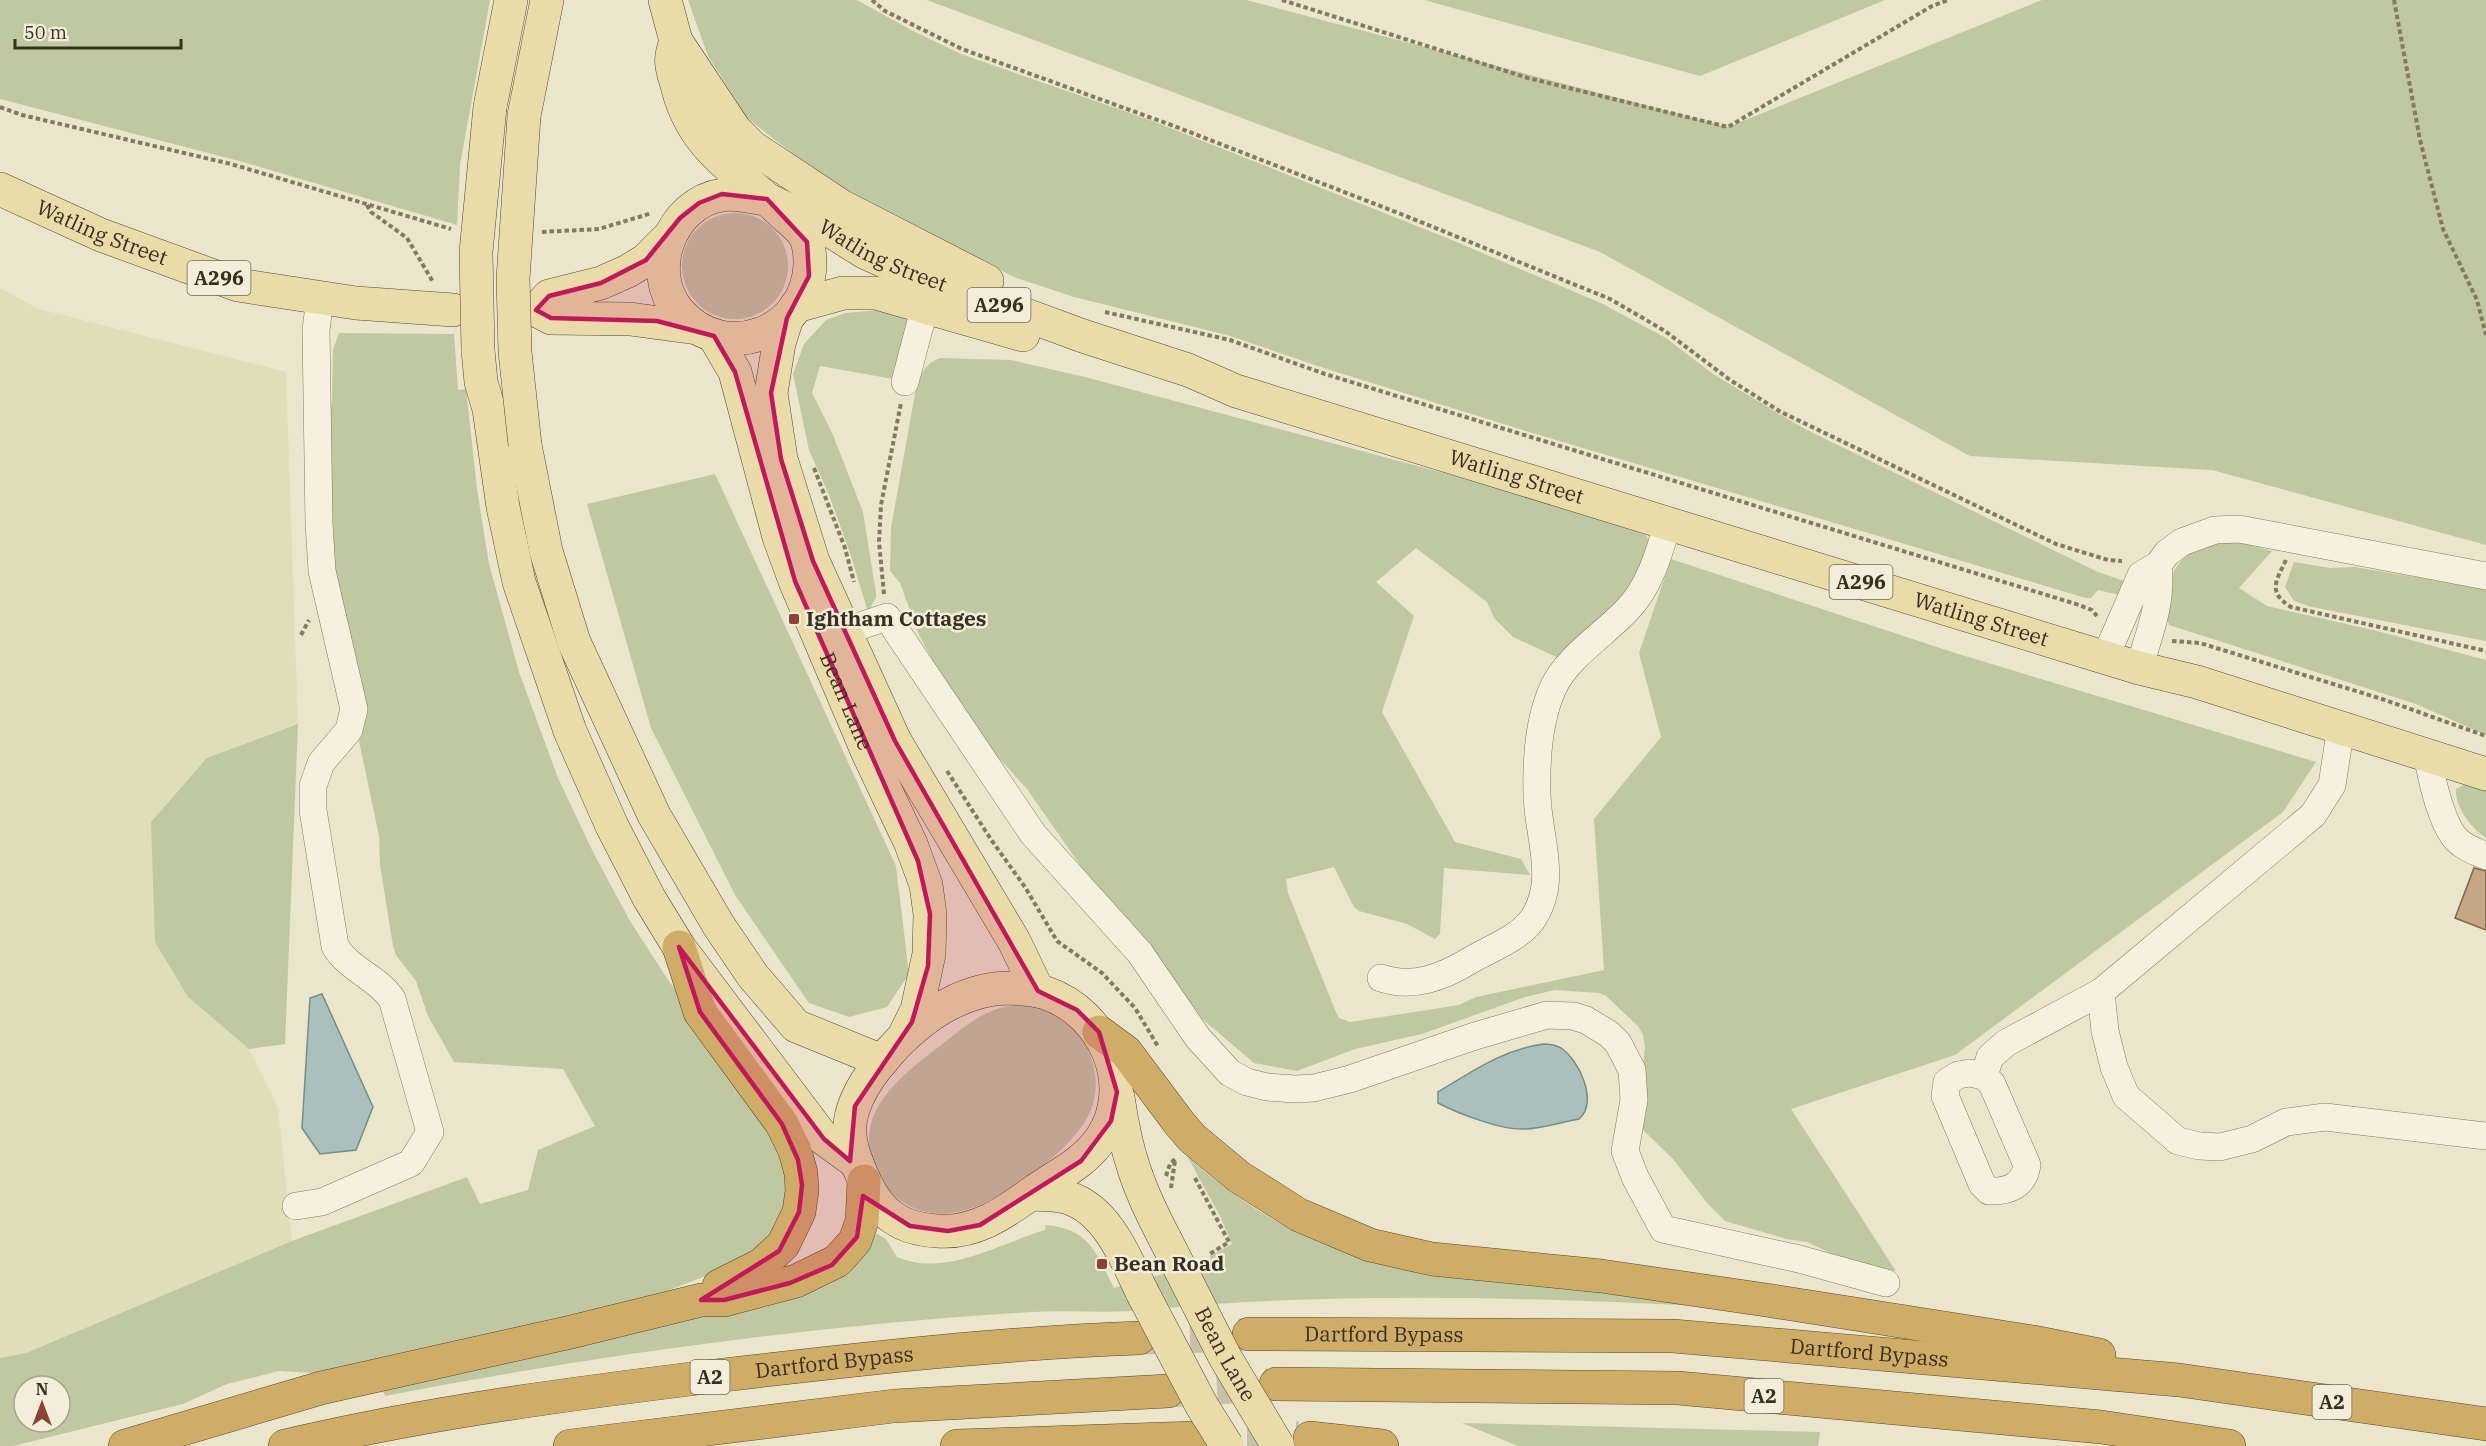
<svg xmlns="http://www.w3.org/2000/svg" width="2486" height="1446" font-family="'IBM Plex Serif',serif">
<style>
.farmland{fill:#e0deb9}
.green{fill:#bfc8a0;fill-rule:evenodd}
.water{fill:#abc0bc;stroke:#728e8a;stroke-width:1.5}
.building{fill:#c5a685;stroke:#836649;stroke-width:1.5}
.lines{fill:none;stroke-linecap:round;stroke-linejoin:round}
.highway-tunnel{stroke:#c7c1a9;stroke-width:33;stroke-dasharray:33 16;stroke-linecap:butt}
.minor-casing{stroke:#867961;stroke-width:28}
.major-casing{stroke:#554734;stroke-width:34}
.highway-casing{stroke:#554734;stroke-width:34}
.path{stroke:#867961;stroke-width:4;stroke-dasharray:4.5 3;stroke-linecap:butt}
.minor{stroke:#f6f1de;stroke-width:27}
.major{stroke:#e9dca8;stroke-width:33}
.highway{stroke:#d0ad66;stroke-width:33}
.major-bridge-casing{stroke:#554734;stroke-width:34;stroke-linecap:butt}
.major-bridge{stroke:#e9dca8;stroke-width:33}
.marked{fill:#c2185b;fill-opacity:0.2;stroke:#c2185b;stroke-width:4.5;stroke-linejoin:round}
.poi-dot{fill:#8f4037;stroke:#f3eeda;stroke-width:2}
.labels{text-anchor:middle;stroke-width:5;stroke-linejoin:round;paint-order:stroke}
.shield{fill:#f3eeda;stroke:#706859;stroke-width:1.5}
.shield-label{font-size:20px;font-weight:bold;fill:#382f22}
.street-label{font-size:21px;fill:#382f22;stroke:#f3eeda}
.poi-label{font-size:21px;font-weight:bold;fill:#382f22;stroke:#f3eeda;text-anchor:start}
</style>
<rect width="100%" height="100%" fill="#ebe5cb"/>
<polygon class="farmland" points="0,288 39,309 286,372 298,724 207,758 188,997 249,1049 278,1108 292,1241 26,1353 0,1358"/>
<g class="green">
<polygon points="0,0 490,0 460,165 457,225 243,162 0,99"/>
<polygon points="688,0 857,0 911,30 961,54 1150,120 1442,236 1601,303 1666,338 1713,374 1803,428 2098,572 2124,581 2119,595 2098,590 2091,598 2086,598 1526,431 1324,368 1227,335 1074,297 1014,277 857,196 797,157 747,118 708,56"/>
<polygon points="927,0 1246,0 1728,127 2042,0 2486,0 2486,545 2212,470 1970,456 1600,252"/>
<polygon points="1424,0 1885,0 1700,76"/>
<circle cx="735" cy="266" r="53"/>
<polygon points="879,310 911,320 899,380 820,366 812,393 833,435 863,512 876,593 876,597 868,612 850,553 829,495 809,450 793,374 804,344 826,320 845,313"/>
<path d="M339,333L454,334L458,390L466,389L477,489L489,564L519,672L558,778L594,854L630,921L668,980L689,1008L775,1143L787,1177L785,1206L775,1231L737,1264L656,1295L427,1351L426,1347L315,1376L314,1373L279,1371L227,1384L183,1404L13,1446H0V1358L26,1353L292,1241L467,1177L480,1204L528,1190L538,1150L595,1126L563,1069L454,1062L428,1016L416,981L396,955L393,946L380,865L379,836L359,741L362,682L332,572L326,452L332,400L333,350ZM24,1386H60V1422H24Z"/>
<path d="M940,358L1011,360L1085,377L1515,492L1646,535L1650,543L1651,562L1565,661L1513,637L1494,618L1487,602L1416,548L1376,582L1414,616L1382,712L1455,842L1521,859L1530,875L1444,868L1440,934L1435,939L1407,924L1359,911L1354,907L1334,867L1286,879L1288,893L1336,1012L1339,1018L1350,1022L1459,1005L1476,997L1604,970L1594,819L1661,737L1639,653L1671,559L1952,652L2316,762L2283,812L1955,1055L1791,1109L1896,1271L1861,1264L1841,1258L1807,1242L1787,1239L1725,1221L1708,1204L1673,1159L1637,1124L1645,1047L1643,1035L1638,1026L1606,996L1599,993L1555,990L1525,997L1422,1034L1355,1049L1297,1071L1254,1063L1193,1011L1087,875L1027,789L980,737L947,687L919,635L900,583L890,571L891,528L916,388C920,374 926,363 940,358Z"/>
<polygon points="715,474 896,866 909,974 887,1007 849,1017 809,1003 735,895 651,728 587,504"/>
<path d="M2227,539L2272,551L2239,588L2267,606L2377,631L2486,660V735L2416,704L2169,625C2161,601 2168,567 2191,552C2201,546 2216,543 2227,539Z"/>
<polygon points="2294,562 2330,568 2355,567 2486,589 2486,641 2312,607 2294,601 2285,587"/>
<polygon points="298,724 285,1044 249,1049 188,997 155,942 151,822 207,758"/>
<path d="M2465,784L2486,790V838C2472,830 2454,805 2456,789Z"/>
<path d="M1014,1005C1041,1006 1066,1015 1081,1038C1095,1058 1100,1083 1092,1107C1080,1145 1009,1195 972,1208C957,1213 939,1216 923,1211C904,1206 887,1192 878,1175C848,1116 898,1078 940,1046C964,1027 984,1009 1014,1005Z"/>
<path d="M1187,1156C1234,1199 1290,1235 1352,1254C1375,1261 1400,1265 1424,1271V1275L1560,1285L1717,1307C1550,1298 1381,1293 1213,1304C1186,1306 1159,1309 1133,1311C1099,1313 1065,1310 1032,1312C816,1325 597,1355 385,1396L383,1390L661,1322L877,1234L886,1239L897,1257C945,1278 1000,1243 1045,1230L1046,1225C1090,1229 1096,1253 1114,1288L1211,1260L1210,1256L1232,1244L1220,1216Z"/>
<polygon points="1462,1423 1820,1432 1818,1446 1518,1446"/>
</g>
<g class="water">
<polygon points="322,994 373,1107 356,1150 320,1154 302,1128 310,998"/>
<path d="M1543,1044C1550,1044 1556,1045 1561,1048C1579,1060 1599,1102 1579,1119C1561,1122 1541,1129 1523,1129C1501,1130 1457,1113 1438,1103V1092C1473,1071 1502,1050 1543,1044Z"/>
</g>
<polygon class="building" points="2474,868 2486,871 2486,930 2455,918"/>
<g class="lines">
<g class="highway-tunnel">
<polyline points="1141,1338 1242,1335"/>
<polyline points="1168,1391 1268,1385"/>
<polyline points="1198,1438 1299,1438"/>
</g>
<defs>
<g id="minor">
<polyline points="905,382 925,306"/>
<polyline points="846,636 860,626 887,617 1033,834 1140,953 1198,1038 1230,1073 1247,1082 1267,1087 1295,1089 1314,1088 1350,1079 1475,1036 1547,1015 1573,1016 1586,1020 1609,1034 1618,1043 1632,1070 1634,1100 1625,1151 1635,1177 1663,1229 1799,1259 1886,1283"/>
<polyline points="2105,658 2141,575 2158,565 2167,553 2182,542 2215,530 2239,529 2486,576"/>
<path d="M2139,668C2149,635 2163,600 2158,565"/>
<polyline points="2341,727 2332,785 2313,815 2101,992 2105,1031 2114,1067 2126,1096 2178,1141 2199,1146 2220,1147 2252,1139 2286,1122 2325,1117 2486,1136"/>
<path d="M2427,754C2431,776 2441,824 2457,840C2465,848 2475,851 2486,856"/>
<path d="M1381,978C1413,989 1443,977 1471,960C1490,949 1519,938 1532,920C1559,881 1538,837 1537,795C1536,761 1539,719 1553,688C1566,658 1606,633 1628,609C1650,586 1659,553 1668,523"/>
<path d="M1970,1073L1984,1076L1992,1084L2027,1165C2024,1185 2009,1192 1989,1191L1982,1184L1945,1096L1947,1082L1958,1075Z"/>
<polyline points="1984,1076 1990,1057 2006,1043 2101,992"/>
<path d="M296,1206L322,1202L411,1163L430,1132L392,999C377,977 348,969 335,946L313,810V786L321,763L349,730L354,709L322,571L319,523L316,330L320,298"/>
</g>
<g id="major">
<polyline points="665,0 676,41 735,130 752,147 841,206 987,281"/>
<path d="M676,41C668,63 672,66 678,89C694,150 738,171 780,211C787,218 797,225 803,233C809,241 810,254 810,264C808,333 725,365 679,312C645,272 670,203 722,195C735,192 753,198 767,199"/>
<polyline points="490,107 511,0"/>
<polyline points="524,116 547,0"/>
<path id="s1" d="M0,189L101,235L238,285L356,303L453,310"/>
<path id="s2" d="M770,201L821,225L866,253L904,270L1083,336L1188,370L1236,391L2139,668L2197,682L2486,774"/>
<polyline points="667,239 646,260 628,271 601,283 549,296 536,310 551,318 630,319 697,328"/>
<polyline points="796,306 843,293 876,293 1023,335"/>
<polyline points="787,318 779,343 771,393 781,459 813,561 895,741 1014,941 1038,991"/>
<path id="s3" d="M714,336L735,372L779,537L795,581L868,753L911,844L926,885L930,914L929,954L917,1010L905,1034"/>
<polyline points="478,350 481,382 489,409 503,507 519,582 570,731 612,826 649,898 679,947 824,1139 857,1163"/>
<polyline points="525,445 546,551 574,642 654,815 719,926 753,976 796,1026 882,1061"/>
<path d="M1010,988C1022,989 1035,989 1046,993C1104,1013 1136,1084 1102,1137C1084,1164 1057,1175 1032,1193C1003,1214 974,1234 937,1231C902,1229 881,1215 866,1184C857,1165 848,1144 850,1123C856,1078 911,1024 949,1004C968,994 989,988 1010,988Z"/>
<path d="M1118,1097C1126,1154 1138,1188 1165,1239"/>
<path d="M1032,1194C1044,1195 1057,1194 1069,1198C1108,1211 1126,1259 1142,1292"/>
</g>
<g id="highway">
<polyline points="679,947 700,1012 782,1124 795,1151 801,1173 802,1191 799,1212 783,1245 761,1265 719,1286"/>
<polyline points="1099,1032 1126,1052 1180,1124 1192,1138 1239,1177 1299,1215 1370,1245 1432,1259 1601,1276 1766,1300 2033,1342 2099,1355"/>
<path id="s4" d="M1249,1334L1673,1336L2179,1380L2486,1424"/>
<polyline points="1276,1384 1678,1388 2101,1427 2229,1446"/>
<polyline points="1310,1438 1382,1446"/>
<polyline points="125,1446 321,1388 571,1332 701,1300 724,1300 796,1281 837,1261 855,1241 862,1221 864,1181"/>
<path id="s5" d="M285,1446C429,1412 576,1393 723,1375C861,1359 1000,1343 1139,1338"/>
<polyline points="570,1446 894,1406 1168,1391"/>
<polyline points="957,1446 1194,1438"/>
</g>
</defs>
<use href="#minor" class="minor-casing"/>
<use href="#major" class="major-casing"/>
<use href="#highway" class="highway-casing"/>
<g class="path">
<polyline points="872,0 885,11 962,49 1174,126 1406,216 1610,299 1665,331 1730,380 1781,412 2056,544 2108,560 2122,561"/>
<polyline points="1282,0 1528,78 1728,127 1932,6 1948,0"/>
<polyline points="2394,0 2420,140 2443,229 2477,300 2486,335"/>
<polyline points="0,107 22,115 231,164 451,229"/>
<polyline points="367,205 371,212 407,238 433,282"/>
<polyline points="542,232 599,229 652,213"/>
<polyline points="1105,312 1230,340 1325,374 2076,604 2092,610 2097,616"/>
<polyline points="814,468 845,548 854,582"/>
<path d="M2286,560C2276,581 2267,592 2291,607L2486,651"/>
<polyline points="884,594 879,542 881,505 901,403"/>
<polyline points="301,635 309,620"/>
<polyline points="2172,641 2200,643 2382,699 2486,736"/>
<polyline points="947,771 992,841 1025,887 1057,941 1102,973 1135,1008 1159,1048"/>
<polyline points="1166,1176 1170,1164 1175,1159"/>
<polyline points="1195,1178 1229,1242 1208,1255"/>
<polyline points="1171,1188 1175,1160"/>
</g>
<use href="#minor" class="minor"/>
<use href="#major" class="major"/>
<use href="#highway" class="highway"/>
<defs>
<g id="major-bridge">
<polyline points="524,116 513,279 515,352 525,445"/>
<polyline points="478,350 476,252 490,107"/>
<path id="s6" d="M1165,1239L1225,1357L1278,1446"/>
<polyline points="1142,1292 1202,1406 1227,1446"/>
</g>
</defs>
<use href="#major-bridge" class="major-bridge-casing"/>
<use href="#major-bridge" class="major-bridge"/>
</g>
<path class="marked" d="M722,194L767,199L807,242L809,276L787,318L771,393L781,459L813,561L895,741L1038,991L1077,1010L1099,1032L1117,1092L1111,1121L1081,1161L980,1225L948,1231L910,1226L863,1196L857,1237L832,1265L790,1283L724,1300H701L779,1251L799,1212L802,1185L798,1160L782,1124L700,1012L679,947L824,1139L850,1161L855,1106L912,1022L928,966L930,914L918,861L795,581L735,372L714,336L657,321L551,318L536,310L549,296L601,283L646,260L680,218L699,203Z"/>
<g class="poi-dot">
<rect x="788" y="613" width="12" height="12" rx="3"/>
<rect x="1096" y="1258" width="12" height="12" rx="3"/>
</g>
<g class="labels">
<g class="shield">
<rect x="187.5" y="261" width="63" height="34" rx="4.5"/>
<rect x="967.5" y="288" width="63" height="34" rx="4.5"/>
<rect x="1829.5" y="565" width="63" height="34" rx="4.5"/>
<rect x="690.5" y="1360" width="39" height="34" rx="4.5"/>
<rect x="1744.5" y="1379" width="39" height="34" rx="4.5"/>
<rect x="2312.5" y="1385" width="39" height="34" rx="4.5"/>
</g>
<g class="shield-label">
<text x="219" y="285">A296</text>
<text x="999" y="312">A296</text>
<text x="1861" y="589">A296</text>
<text x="710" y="1384">A2</text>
<text x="1764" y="1403">A2</text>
<text x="2332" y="1409">A2</text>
</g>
<g class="street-label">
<text dy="7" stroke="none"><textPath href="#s1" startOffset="111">Watling Street</textPath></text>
<text dy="7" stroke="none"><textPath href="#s2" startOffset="126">Watling Street</textPath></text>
<text dy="7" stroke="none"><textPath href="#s2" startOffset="798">Watling Street</textPath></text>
<text dy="7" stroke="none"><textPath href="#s2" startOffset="1284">Watling Street</textPath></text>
<text dy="7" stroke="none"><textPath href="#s3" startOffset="390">Bean Lane</textPath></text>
<text dy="7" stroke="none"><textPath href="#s4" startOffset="135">Dartford Bypass</textPath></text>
<text dy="7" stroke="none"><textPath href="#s4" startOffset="621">Dartford Bypass</textPath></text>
<text dy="7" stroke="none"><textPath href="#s6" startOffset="130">Bean Lane</textPath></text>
<text dy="7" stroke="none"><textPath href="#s5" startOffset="556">Dartford Bypass</textPath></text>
</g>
<g class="poi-label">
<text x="806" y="626">Ightham Cottages</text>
<text x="1114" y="1271">Bean Road</text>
</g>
</g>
<g transform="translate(42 1404)"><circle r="28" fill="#f3eeda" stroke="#a8a290" stroke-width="1.5"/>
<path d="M0-4.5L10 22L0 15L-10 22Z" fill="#8f4037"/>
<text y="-9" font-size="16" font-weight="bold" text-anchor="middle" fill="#382f22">N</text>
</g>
<path d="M15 39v9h166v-9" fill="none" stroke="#382f22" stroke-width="3"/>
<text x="24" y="39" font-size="18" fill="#382f22" stroke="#f3eeda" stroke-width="4.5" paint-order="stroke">50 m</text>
</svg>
